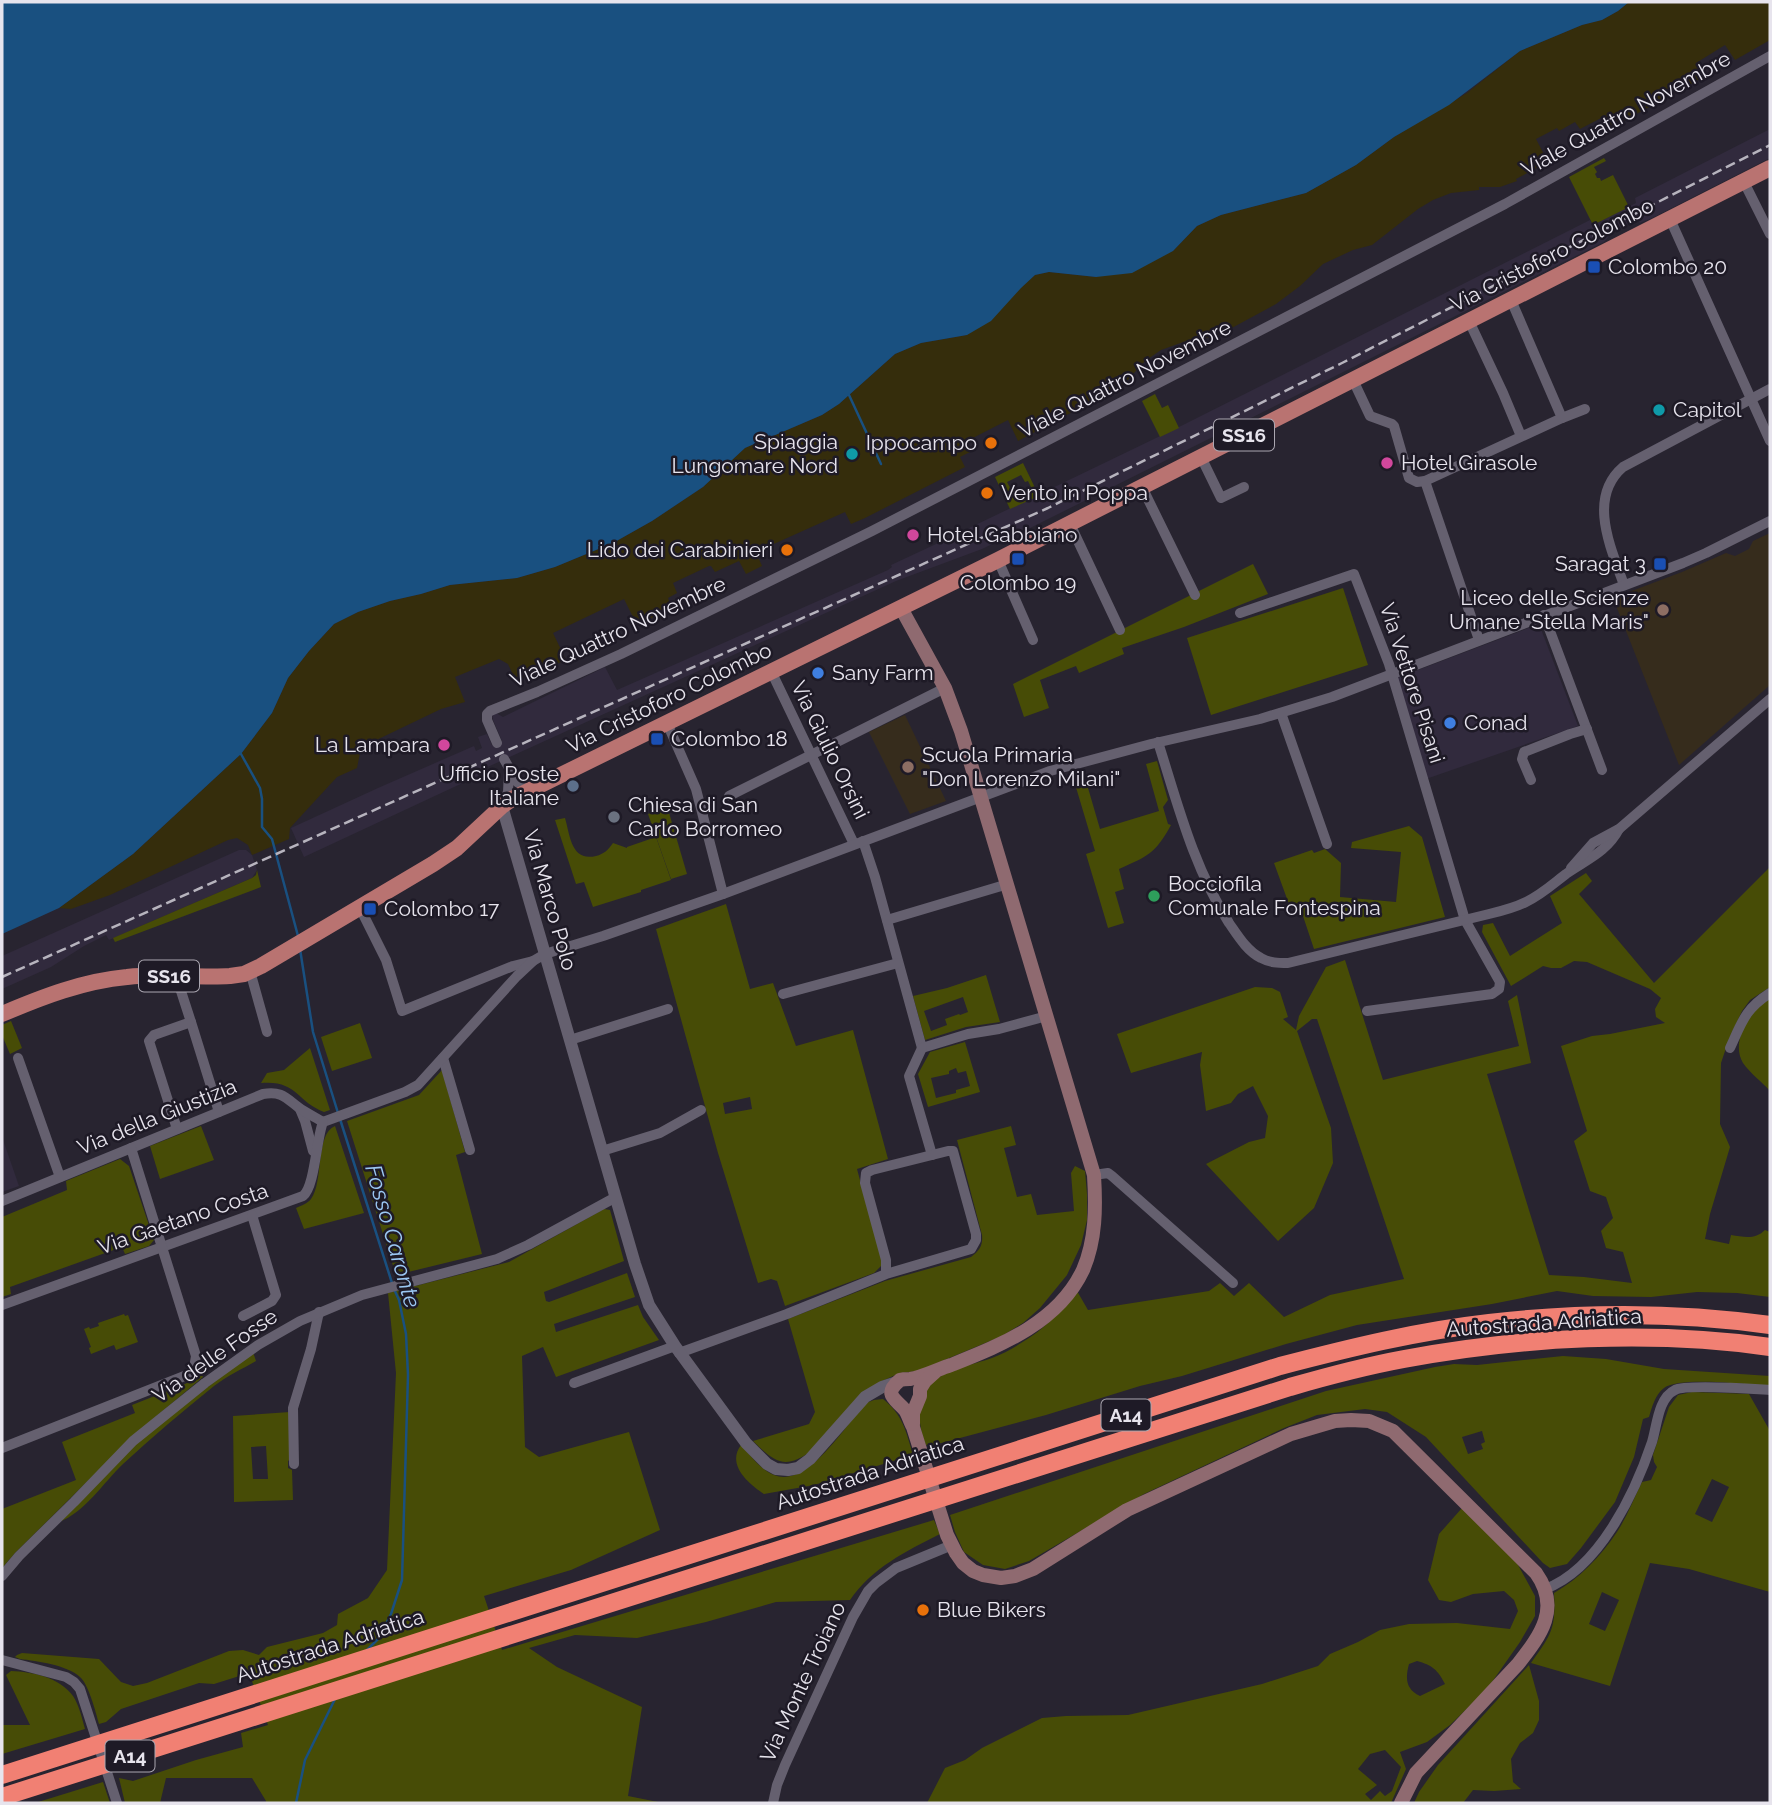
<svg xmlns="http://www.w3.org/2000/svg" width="1772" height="1805" font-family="Raleway,sans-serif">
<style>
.built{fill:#312a3d}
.education{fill:#362c1c}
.green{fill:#474c06;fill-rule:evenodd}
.sand{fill:#352d0c}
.water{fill:#195080}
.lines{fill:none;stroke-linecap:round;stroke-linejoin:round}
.stream{stroke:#195080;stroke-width:2.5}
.minor{stroke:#65606f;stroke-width:10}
.tertiary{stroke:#65606f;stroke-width:12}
.secondary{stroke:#8f6a70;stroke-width:14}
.primary{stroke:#b97371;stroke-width:16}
.motorway{stroke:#f18073;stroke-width:18}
.rail{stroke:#b7b4be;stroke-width:2.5;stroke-dasharray:10 5;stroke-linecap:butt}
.transit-dot{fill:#1a4fb4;stroke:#1e1a26;stroke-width:2.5}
.culture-dot{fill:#0f9aa8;stroke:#1e1a26;stroke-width:2.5}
.food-dot{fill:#e8710a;stroke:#1e1a26;stroke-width:2.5}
.hotel-dot{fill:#d1479c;stroke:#1e1a26;stroke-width:2.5}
.education-dot{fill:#8d6e63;stroke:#1e1a26;stroke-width:2.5}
.shop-dot{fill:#3f7fe0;stroke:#1e1a26;stroke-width:2.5}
.service-dot{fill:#5c6f8a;stroke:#1e1a26;stroke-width:2.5}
.worship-dot{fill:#6b7280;stroke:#1e1a26;stroke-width:2.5}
.leisure-dot{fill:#2e9e5b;stroke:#1e1a26;stroke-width:2.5}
.labels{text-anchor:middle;stroke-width:5;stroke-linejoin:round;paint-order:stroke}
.shield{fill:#1e1a26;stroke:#aba7b1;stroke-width:2}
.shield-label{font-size:19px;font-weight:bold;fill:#e7e4ed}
.street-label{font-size:21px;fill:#e7e4ed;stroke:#1e1a26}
.poi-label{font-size:21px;fill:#e7e4ed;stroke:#1e1a26;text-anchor:start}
.water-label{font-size:23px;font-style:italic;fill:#9bc7f2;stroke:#1e1a26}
</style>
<rect width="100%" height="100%" fill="#282430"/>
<g class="built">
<polygon points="1770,129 1770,158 1652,218 1640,223 1637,219 1614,231 1604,242 1012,537 1009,536 982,549 896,581 481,770 482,774 304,857 291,828 378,788 474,746 476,751 482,748 478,737 487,734 492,745 502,741 493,720 492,715 496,713 503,717 605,667 617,690 888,570 892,567 891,565 936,544 1183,425 1590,220 1593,225 1636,203 1635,198"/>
<polygon points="1539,624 1578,726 1426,779 1397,678"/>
<polygon points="239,850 246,850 252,855 257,870 252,878 109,940 106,935 84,946 51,967 2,989 2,956"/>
<polygon points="2,1137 19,1186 2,1192"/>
</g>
<g class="education">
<polygon points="1770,533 1770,685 1679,765 1613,598 1682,572 1726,553 1735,556 1749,549 1753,541"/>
<polygon points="905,715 946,801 910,814 869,732"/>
</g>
<g class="green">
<polygon points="1604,158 1606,161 1594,167 1597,172 1595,174 1597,178 1600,178 1601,181 1613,175 1629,207 1593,225 1569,177"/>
<polygon points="1155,394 1162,408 1168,405 1179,428 1160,437 1142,401"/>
<path d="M1023,463L1039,496L1010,509L995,477ZM1021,475L1025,482L1028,481L1033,491L1016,499L1007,482Z"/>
<polygon points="1253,564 1268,594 1184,627 1122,648 1124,654 1079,673 1076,666 1040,680 1049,708 1024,717 1013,684"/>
<polygon points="1343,588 1368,665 1211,715 1187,638"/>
<path d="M1157,761L1168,800L1163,807L1168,824L1171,825C1155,854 1148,856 1119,869L1124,889L1115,892L1124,923L1108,928L1086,854L1095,851L1075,784L1086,781L1100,829L1159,811L1146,764Z"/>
<polygon points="667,806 687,874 671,879 648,814"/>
<path d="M565,818C570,835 571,862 596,856C604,854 608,850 613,843L627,848V847L656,837L671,880L641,890V892L593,907L584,882L576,884L555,820Z"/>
<polygon points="1409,826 1422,837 1445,917 1314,949 1299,904 1290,907 1274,863 1312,850 1314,853 1325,849 1341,863 1340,897 1396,902 1401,852 1351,848 1352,842"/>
<path d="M1770,867V987L1750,1000L1742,1011L1729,1039L1721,1063L1720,1124L1730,1147L1710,1214L1705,1239L1729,1244L1731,1235C1744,1237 1755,1240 1765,1230L1770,1232V1297L1737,1293L1697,1292L1651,1297L1593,1296L1557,1291L1492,1304L1357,1325L1286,1344L1182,1376L1140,1386L1046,1415L930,1446L926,1445C918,1426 915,1400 932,1383C947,1368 973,1365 992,1358C1002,1354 1012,1349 1021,1343C1044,1330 1061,1311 1077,1291L1088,1310L1209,1291L1220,1283L1234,1296L1249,1283L1284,1317L1330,1295L1404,1279L1317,1019H1312L1297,1031L1331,1128L1333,1163L1314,1208L1278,1241L1206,1164L1249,1142L1265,1138L1268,1116L1253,1086L1238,1094L1231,1103L1206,1111L1200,1065L1202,1052L1131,1073L1117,1034L1255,987L1272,988L1280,992L1288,1017L1283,1019L1296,1030L1299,1016L1326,967L1345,960L1383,1080L1519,1046L1508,1001L1517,995L1531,1063L1487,1074L1549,1275L1584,1277L1632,1283L1623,1252L1606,1248L1601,1231L1613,1218L1606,1197L1590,1191L1574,1141L1587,1131L1561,1046L1592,1036L1610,1034L1665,1023L1656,1017L1655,1009L1661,998L1650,989L1587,962L1574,961L1561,968H1551L1543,966L1511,986L1482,932L1483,925L1493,923L1510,956L1562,923L1550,896L1586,873L1592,881L1579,894L1654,983Z"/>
<polygon points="257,870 261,887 115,942 113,938 252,878 256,875"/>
<path d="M726,904L750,989L773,983L796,1046L853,1030L888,1159L857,1169L881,1258V1266L874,1273L785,1306L777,1281L771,1279L758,1283L718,1153L656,929ZM750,1097L752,1109L725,1114L723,1103Z"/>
<path d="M986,975L1000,1022L966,1027L925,1040L913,996L947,988ZM963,997L968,1012L960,1015L959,1014L945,1019L947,1025L931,1031L924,1011Z"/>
<path d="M1770,999V1091C1762,1082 1750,1073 1743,1063C1730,1042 1750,1008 1770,999Z"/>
<polygon points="11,1021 22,1048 10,1054 2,1035 2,1025"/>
<polygon points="360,1023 372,1058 332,1071 321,1037"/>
<path d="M965,1042L980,1092L928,1107L918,1074L930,1052ZM956,1068L958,1073L966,1071L970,1086L956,1090V1093L936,1098L931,1078L949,1074V1071Z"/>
<path d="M310,1048L330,1110L324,1112C296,1101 297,1080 261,1083L267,1073L284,1070Z"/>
<polygon points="442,1070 465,1152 456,1155 482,1254 396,1275 347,1121 419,1095"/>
<polygon points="201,1126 214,1160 160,1179 150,1146"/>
<path d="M335,1126L364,1213L304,1229L296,1208C302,1205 307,1204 311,1199C324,1182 315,1134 335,1126Z"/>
<path d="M1011,1126L1016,1145L1004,1148L1017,1197L1031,1194L1037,1215L1074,1211L1071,1173L1075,1166L1085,1171L1087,1194V1220L1081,1245L1067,1275L1040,1308L1023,1323L1002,1336L918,1371L900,1373L882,1381L811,1451C784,1471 774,1461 753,1441L809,1424L815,1412L788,1319L885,1281L971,1257C980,1250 983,1245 982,1235L957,1140Z"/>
<polygon points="120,1159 129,1166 154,1240 149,1246 125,1254 122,1247 10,1287 11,1294 2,1297 2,1217 67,1190 66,1181"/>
<path d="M604,1209L610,1210L624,1261L544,1292L546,1301L549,1302L627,1273L635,1297L554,1324L556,1332L638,1305L643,1317L659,1340L556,1377L543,1347L522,1356L525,1447L539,1457L629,1432L660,1530L571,1570L484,1596L502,1650L934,1520L940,1534C906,1551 872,1568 850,1600L776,1602L706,1622L637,1638L575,1635L529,1648L557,1667L642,1707L628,1796L663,1803H266V1801L252,1778H166L160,1803H125L119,1778L133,1781L196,1760L243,1747L241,1733L268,1725L249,1673L214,1684L199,1683L121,1709L106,1722L99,1724C96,1713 89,1685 80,1677C67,1665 37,1661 20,1659L15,1657L17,1655L22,1653L99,1659L121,1682L133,1686L147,1683L229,1651L243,1650L259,1655L267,1647L323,1633L337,1625L338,1614L368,1598L387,1570L396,1373L388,1293L509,1262Z"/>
<polygon points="124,1314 125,1316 128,1315 138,1342 116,1350 114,1345 91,1354 89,1348 91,1347 84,1329 89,1327 90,1329 99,1326 98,1323"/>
<path d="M253,1352L256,1361C242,1369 227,1376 214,1386C183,1411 152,1437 123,1464C104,1482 84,1513 59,1522L135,1443Z"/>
<path d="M1563,1356L1606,1359L1664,1369L1770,1376V1386C1747,1385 1681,1376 1664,1388C1655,1395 1652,1407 1649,1417L1643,1419L1634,1457L1615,1502L1581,1548L1567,1564L1550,1568L1543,1563L1426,1437L1387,1412L1365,1409L1317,1415L1284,1428L1144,1494L1029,1561L1005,1569L983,1565L964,1552L955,1532L950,1515L1326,1391L1435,1367L1454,1364L1477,1365ZM1482,1431L1485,1442L1481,1444L1483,1449L1468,1454L1462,1437Z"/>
<polygon points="200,1369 203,1377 134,1435 15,1553 2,1568 2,1509 76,1480 62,1442 135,1413 132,1405 185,1384 193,1380"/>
<path d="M1692,1392L1749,1394L1770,1431V1592L1689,1569L1650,1563L1610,1686L1531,1663C1551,1634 1556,1630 1554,1593C1579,1579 1601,1556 1617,1532C1627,1517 1634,1498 1642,1482L1651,1480L1657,1467L1654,1462L1653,1455L1669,1407L1678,1395ZM1712,1479L1729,1487L1712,1522L1695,1514ZM1602,1592L1619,1600L1605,1631L1589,1624Z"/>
<path d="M883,1399C903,1415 906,1431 913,1455L814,1485L764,1494C749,1484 726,1465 741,1445C751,1456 760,1469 774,1475C808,1489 846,1424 866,1403L874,1400Z"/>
<path d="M290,1412L292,1458L288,1461V1468L292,1470L293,1500L234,1502L233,1416ZM266,1446L268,1479H253L251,1447Z"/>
<path d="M1462,1508L1517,1563L1535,1596V1616L1520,1642L1487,1689L1450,1725L1427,1742L1400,1752L1406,1769L1391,1803H927L945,1768L965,1760L982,1748L1042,1718L1066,1716L1128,1715L1262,1684L1318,1666L1330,1654L1358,1642L1380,1630L1409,1624L1457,1623L1510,1629L1518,1611L1514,1600L1504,1591L1473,1594L1451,1602L1439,1600L1428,1580L1439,1534ZM1417,1661C1432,1665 1438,1670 1445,1684L1420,1696C1406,1689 1405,1679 1409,1664ZM1385,1750L1401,1767L1392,1791L1385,1796L1380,1791L1371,1800L1365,1794L1377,1785L1358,1769L1370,1754Z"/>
<polygon points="1529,1665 1539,1701 1539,1720 1533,1733 1520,1743 1511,1759 1513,1782 1521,1789 1494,1791 1473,1790 1463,1803 1414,1803 1419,1792 1438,1765"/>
<path d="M11,1671C33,1672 59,1677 73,1696C79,1705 82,1718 85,1729L2,1754V1725H30L6,1675Z"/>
<polygon points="103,1782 110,1803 35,1803"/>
</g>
<polygon class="sand" points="1629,2 1770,2 1770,40 1735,60 1725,45 1696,63 1704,77 1609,129 1603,117 1580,129 1575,122 1559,131 1557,128 1536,139 1548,162 1516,179 1517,181 1500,187 1479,187 1479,190 1451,193 1433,200 1418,209 1372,245 1353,250 1323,264 1300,286 1276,304 1217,336 1186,341 1161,350 1145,361 1123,385 1018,441 1008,420 965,442 970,452 960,457 965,467 865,518 851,524 845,512 756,552 762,566 746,574 739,561 715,572 711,566 709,566 673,583 677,593 668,598 672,608 637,625 624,599 553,633 566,660 516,681 508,664 499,659 455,677 465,702 441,709 366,745 360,753 357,768 337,777 290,828 289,839 252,855 248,845 237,838 228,840 110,895 71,909 59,908 133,854 241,754 272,713 288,678 309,651 334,624 358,612 390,601 421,594 450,585 517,578 555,567 613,543 652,521 703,487 745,448 822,415 839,404 895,354 921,343 967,335 1035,275 1049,272 1096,277 1173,251 1197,226 1221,215 1306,193 1356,165 1394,137 1467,93 1520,51 1582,25 1602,20 1618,11"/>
<polygon class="water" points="2,2 1629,2 1618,11 1602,20 1582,25 1520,51 1449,105 1394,137 1356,165 1306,193 1221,215 1197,226 1173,251 1132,273 1096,277 1049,272 1035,275 1021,288 991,321 967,335 921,343 895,354 839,404 822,415 745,448 703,487 652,521 613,543 555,567 517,578 450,585 421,594 390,601 358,612 334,624 309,651 288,678 272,713 241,754 133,854 59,908 2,934"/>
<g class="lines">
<g class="stream">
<polyline points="849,395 881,464"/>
<polyline points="241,754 260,788 262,799 262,827 272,839 298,936"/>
<polyline points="300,949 313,1032 338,1113"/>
<polyline points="340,1119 392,1283"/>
<polyline points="367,1650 379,1638 391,1614 402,1580 408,1375 406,1334 399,1300 394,1289"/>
<polyline points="296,1803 305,1760 335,1699"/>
</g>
<g class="minor">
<polyline points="1744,182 1770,234"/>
<polyline points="1670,219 1770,441"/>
<polyline points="1469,321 1503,393 1521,436"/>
<polyline points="1353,380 1370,416 1392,424 1394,426 1409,478 1417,482 1425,481 1562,418 1511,300"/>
<polyline points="1562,418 1585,409"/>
<polyline points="1201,457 1221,498 1244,487"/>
<polyline points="1425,481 1479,640"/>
<polyline points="1142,487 1195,595"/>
<polyline points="1070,524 1120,630"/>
<polyline points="998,560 1033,640"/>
<path d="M1624,585C1611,548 1587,498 1623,467L1770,389"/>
<polyline points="1240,613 1354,574 1389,664 1465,920 1500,982 1499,989 1492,994 1367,1011"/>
<polyline points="1544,615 1602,770"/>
<polyline points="771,671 854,844"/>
<polyline points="1281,713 1327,844"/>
<polyline points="667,723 696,789 723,894"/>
<path d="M1158,742C1178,805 1193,866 1229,923C1238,936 1247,951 1261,958C1270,963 1278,963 1288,963L1489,914C1502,911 1514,908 1526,902C1541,895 1553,884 1566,874C1586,860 1607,852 1619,829"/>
<polyline points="497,743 487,720 487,714 490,711 537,692 621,654 872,531 1505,204 1770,56"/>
<polyline points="504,759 517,782 528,791"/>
<polyline points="1531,780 1522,759 1524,752 1570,734 1587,729"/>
<polyline points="729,796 945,688"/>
<polyline points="503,803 508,792 509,770"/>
<polyline points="863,841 875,877 922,1048"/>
<polyline points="1571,868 1593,843 1619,829 1770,699"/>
<polyline points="360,908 386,960 402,1011 513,966 533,961"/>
<polyline points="887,920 1008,884"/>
<polyline points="250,971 267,1032"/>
<polyline points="783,994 898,963"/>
<polyline points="191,1022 219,1112"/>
<polyline points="570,1040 668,1009"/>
<polyline points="922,1048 968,1034 999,1029 1047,1016"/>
<polyline points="922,1048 909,1076 932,1155"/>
<path d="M1730,1048C1742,1022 1745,1009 1770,993"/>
<polyline points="18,1058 60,1177"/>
<polyline points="443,1058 470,1150"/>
<polyline points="300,1109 305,1121 313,1151"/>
<polyline points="323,1122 405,1092 418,1085 517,976 533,961 545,954 603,936 723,894 1050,771 1151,744 1260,719 1332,697 1683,563 1706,553 1770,521"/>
<polyline points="177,1129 149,1041 154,1035 191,1022 180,988 179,976"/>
<polyline points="602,1151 660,1133 701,1110"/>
<polyline points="1094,1175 1108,1173 1112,1176 1233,1283"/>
<path d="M2,1201L263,1094C281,1091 285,1097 298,1107C306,1113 315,1117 323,1122"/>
<path d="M2,1305L303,1196C315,1186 316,1140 323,1122"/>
<polyline points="243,1316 272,1301 276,1295 252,1215"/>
<polyline points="679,1353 787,1314 886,1274 971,1249 976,1240 976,1234 953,1151 948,1151 872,1170 866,1173 865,1183 886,1260 886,1274"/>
<polyline points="574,1383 675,1346"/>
<polyline points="2,1448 187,1375 194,1368 196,1356 131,1148"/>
<polyline points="294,1464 293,1408 311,1349 319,1312"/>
<polyline points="2,1576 19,1556 74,1502 133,1441 205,1383 258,1345 300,1321 362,1295 497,1259 528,1245 616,1197"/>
<path d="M1545,1589C1599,1569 1635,1493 1652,1442C1657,1426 1658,1398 1675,1390C1686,1384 1753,1389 1770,1390"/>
<polyline points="2,1660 66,1677 74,1682 80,1689 117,1803"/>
<polyline points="773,1803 777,1785 785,1765 853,1617 868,1591 876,1583 896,1568 952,1545"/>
</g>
<polyline class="tertiary" points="502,806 635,1264 649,1305 675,1346 746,1443 767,1464 776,1469 788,1470 798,1468 810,1459 865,1397 882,1387 897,1382"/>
<g class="secondary">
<path d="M901,608L945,688L961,731L1094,1175C1096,1207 1096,1240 1083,1270C1058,1323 1001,1345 951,1365C938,1369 923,1377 910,1379C907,1379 903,1379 900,1380C882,1395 896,1399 905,1410C908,1414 910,1422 913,1427L947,1535L956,1553L963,1563L973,1571L983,1575L1001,1578L1015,1576L1033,1569L1127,1510L1291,1434L1335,1421L1351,1420L1369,1421L1393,1431L1536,1573C1561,1608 1541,1635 1518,1664L1416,1773L1401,1803"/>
<polyline points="913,1424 913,1413 920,1396 920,1389 925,1381 935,1372"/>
</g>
<path class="primary" d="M2,1014C42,997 83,981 127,977C161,973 196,978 230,976L244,974L261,966L433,864L457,848L502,806L512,799L998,560L1770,168"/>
<g class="motorway">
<path d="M2,1775L1280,1366C1349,1348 1418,1331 1489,1323C1582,1312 1678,1312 1770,1325"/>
<path d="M2,1797L1290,1387C1328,1376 1366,1366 1404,1359C1521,1337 1653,1330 1770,1347"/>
</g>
<polyline class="rail" points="2,977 1048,508 1342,363 1770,145"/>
</g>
<g class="transit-dot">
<rect x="1587" y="260" width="14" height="14" rx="3.5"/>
<rect x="1011" y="552" width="14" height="14" rx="3.5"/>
<rect x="1653" y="557" width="14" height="14" rx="3.5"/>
<rect x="650" y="732" width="14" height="14" rx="3.5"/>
<rect x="363" y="902" width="14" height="14" rx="3.5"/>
</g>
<g class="culture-dot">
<circle cx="1659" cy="410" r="7"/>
<circle cx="852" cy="454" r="7"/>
</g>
<g class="food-dot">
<circle cx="991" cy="443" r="7"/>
<circle cx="987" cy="493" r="7"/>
<circle cx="787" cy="550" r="7"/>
<circle cx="923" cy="1610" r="7"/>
</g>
<g class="hotel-dot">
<circle cx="1387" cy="463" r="7"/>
<circle cx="913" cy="535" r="7"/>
<circle cx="444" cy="745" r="7"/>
</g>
<g class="education-dot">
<circle cx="1663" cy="610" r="7"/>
<circle cx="908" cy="767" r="7"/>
</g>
<g class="shop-dot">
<circle cx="818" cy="673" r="7"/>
<circle cx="1450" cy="723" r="7"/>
</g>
<circle class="service-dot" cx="573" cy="786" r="7"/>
<circle class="worship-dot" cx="614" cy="817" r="7"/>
<circle class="leisure-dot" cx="1154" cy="896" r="7"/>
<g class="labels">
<g class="shield">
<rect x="1214" y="419.5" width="60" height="31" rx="5"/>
<rect x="139" y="960.5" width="60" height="31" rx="5"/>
<rect x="1101.5" y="1399.5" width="49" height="31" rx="5"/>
<rect x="105.5" y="1740.5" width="49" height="31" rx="5"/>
</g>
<g class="shield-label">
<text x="1244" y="442">SS16</text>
<text x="169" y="983">SS16</text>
<text x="1126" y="1422">A14</text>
<text x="130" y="1763">A14</text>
</g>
<g class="street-label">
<text transform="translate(1626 114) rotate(-29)" y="7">Viale Quattro Novembre</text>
<text transform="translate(1552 255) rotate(-27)" y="7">Via Cristoforo Colombo</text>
<text transform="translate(1125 379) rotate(-27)" y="7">Viale Quattro Novembre</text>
<text transform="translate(618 632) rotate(-25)" y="7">Viale Quattro Novembre</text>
<text transform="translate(1412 683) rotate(72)" y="7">Via Vettore Pisani</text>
<text transform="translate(669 698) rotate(-26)" y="7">Via Cristoforo Colombo</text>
<text transform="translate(830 750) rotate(64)" y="7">Via Giulio Orsini</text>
<text transform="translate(550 900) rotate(74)" y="7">Via Marco Polo</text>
<text transform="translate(157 1117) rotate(-22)" y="7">Via della Giustizia</text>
<text transform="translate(183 1219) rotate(-19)" y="7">Via Gaetano Costa</text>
<text transform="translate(1544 1323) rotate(-4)" y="7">Autostrada Adriatica</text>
<text transform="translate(215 1356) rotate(-35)" y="7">Via delle Fosse</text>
<text transform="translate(870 1473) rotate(-18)" y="7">Autostrada Adriatica</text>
<text transform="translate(330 1646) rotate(-18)" y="7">Autostrada Adriatica</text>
<text transform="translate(803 1682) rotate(-65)" y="7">Via Monte Troiano</text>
</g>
<g class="poi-label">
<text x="1608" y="274">Colombo 20</text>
<text x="1673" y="417">Capitol</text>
<text x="838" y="449" text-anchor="end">Spiaggia<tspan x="838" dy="24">Lungomare Nord</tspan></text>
<text x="977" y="450" text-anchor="end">Ippocampo</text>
<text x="1401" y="470">Hotel Girasole</text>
<text x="1001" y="500">Vento in Poppa</text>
<text x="927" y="542">Hotel Gabbiano</text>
<text x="773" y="557" text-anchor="end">Lido dei Carabinieri</text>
<text x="1646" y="571" text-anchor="end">Saragat 3</text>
<text x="1018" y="590" text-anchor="middle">Colombo 19</text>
<text x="1649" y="605" text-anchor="end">Liceo delle Scienze<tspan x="1649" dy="24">Umane "Stella Maris"</tspan></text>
<text x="832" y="680">Sany Farm</text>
<text x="1464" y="730">Conad</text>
<text x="671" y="746">Colombo 18</text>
<text x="430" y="752" text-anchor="end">La Lampara</text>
<text x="922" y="762">Scuola Primaria<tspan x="922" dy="24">"Don Lorenzo Milani"</tspan></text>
<text x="559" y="781" text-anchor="end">Ufficio Poste<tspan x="559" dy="24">Italiane</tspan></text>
<text x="628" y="812">Chiesa di San<tspan x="628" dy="24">Carlo Borromeo</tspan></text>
<text x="1168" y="891">Bocciofila<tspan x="1168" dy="24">Comunale Fontespina</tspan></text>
<text x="384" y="916">Colombo 17</text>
<text x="937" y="1617">Blue Bikers</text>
</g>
<g class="water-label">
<text transform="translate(393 1236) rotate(74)" y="8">Fosso Caronte</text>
</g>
</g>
<rect width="1772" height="1805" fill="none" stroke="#e7e4ed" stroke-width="7"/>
</svg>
